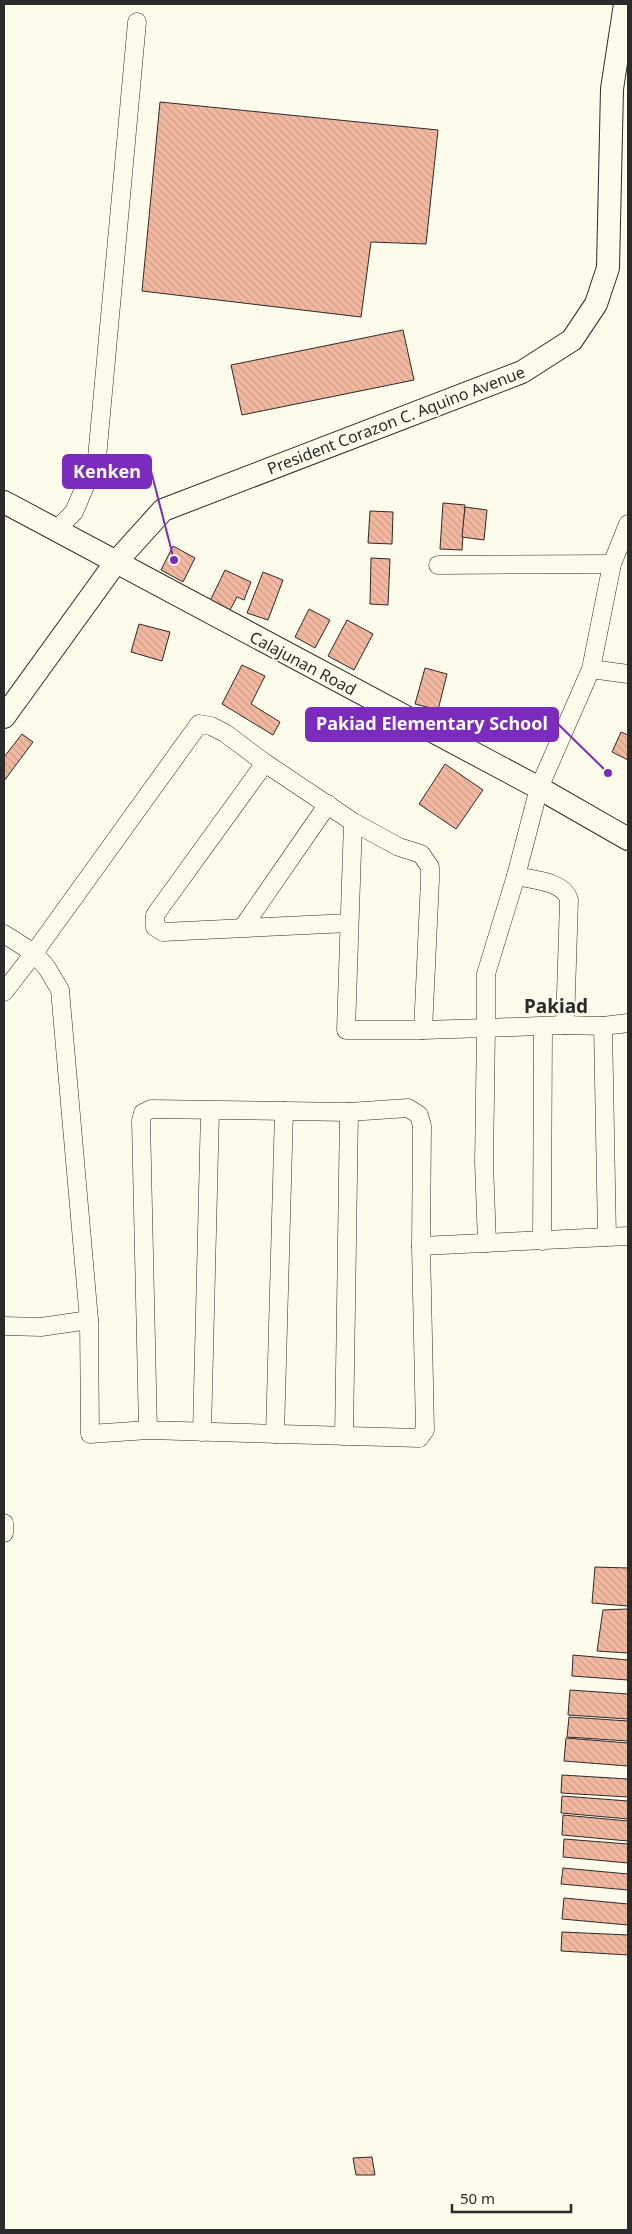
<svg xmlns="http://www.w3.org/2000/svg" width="632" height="2234" font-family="'Noto Sans',sans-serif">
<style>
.building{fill:url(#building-back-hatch);stroke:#2b2b2b}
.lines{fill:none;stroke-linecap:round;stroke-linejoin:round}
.minor-casing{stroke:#2b2b2b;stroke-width:19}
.major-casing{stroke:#2b2b2b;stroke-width:24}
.minor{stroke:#fdfbea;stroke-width:18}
.major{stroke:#fdfbea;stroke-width:22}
.labels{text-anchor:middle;stroke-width:4;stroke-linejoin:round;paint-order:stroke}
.street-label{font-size:16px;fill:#2b2b2b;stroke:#fdfbea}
.quarter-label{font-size:19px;font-weight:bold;fill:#2b2b2b;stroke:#fdfbea}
.leader{fill:none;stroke:#7b2cbf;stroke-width:2}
.callout-dot{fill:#7b2cbf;stroke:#fdfbea;stroke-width:2}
.callout{fill:#7b2cbf;stroke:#7b2cbf;stroke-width:2}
.callout-label{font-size:18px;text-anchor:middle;font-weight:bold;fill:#fff}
</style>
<defs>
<pattern id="building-back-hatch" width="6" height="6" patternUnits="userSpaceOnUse" patternTransform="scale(1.25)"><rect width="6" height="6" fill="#f2b8a0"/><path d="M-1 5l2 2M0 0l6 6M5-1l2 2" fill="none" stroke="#d09e8a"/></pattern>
</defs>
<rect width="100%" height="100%" fill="#fdfbea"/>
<g class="building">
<polygon points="160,102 438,130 426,244 371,242 361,317 142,291"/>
<polygon points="403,330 414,380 242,415 231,365"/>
<polygon points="443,503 465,505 462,550 440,549"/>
<polygon points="465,507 487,510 484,540 462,537"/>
<polygon points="370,511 393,512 392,544 368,543"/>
<polygon points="173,546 195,558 183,582 161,570"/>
<polygon points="371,558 390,559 388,605 370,604"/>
<polygon points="225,570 251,582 244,600 237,597 230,610 210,601"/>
<polygon points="263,572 283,580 268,620 247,613"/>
<polygon points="309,609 330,620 315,648 295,637"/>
<polygon points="347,620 373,634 354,670 328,656"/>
<polygon points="139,624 170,632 162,661 131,652"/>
<polygon points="242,665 265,676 251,704 280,722 273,735 222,704"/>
<polygon points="425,668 447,674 438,710 415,704"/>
<polygon points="621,732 628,735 628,760 612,752"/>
<polygon points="22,734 33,742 4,781 4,757"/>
<polygon points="445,764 483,790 456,829 419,804"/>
<polygon points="595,1567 628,1568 628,1606 592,1603"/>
<polygon points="628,1609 628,1653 597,1651 603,1610"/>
<polygon points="573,1655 628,1660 628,1680 572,1676"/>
<polygon points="570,1690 628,1694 628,1719 568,1715"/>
<polygon points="569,1717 628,1721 628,1741 567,1737"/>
<polygon points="566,1738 628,1743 628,1766 564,1761"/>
<polygon points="562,1775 628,1779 628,1797 561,1793"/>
<polygon points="562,1796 628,1801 628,1819 561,1813"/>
<polygon points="563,1815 628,1821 628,1841 562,1835"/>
<polygon points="564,1839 628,1844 628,1863 563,1857"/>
<polygon points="563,1868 628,1874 628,1890 561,1884"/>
<polygon points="564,1898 628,1904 628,1925 562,1919"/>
<polygon points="562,1932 628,1935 628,1955 561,1951"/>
<polygon points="372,2157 375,2175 356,2175 353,2158"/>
</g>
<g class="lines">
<defs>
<g id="minor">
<path d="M628,524L612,564L591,669L539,788L516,876C533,880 564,881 569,900L565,1025L603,1026L628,1023"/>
<polyline points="57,529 74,512 97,458 137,22"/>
<polyline points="438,565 612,564"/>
<polyline points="591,669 628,674"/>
<polyline points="265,763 155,915 155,927 163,932 349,923"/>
<polyline points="516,876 486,974 486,1028 565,1025"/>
<polyline points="243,927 328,804"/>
<polyline points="4,934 34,953 47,968 60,990 89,1320 90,1434 148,1430 419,1438 425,1430 421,1246 422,1126 419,1115 408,1108 349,1112 151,1109 143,1113 141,1121 148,1430"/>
<polyline points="4,992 34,953 199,724 211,726 225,733 265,763 353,822 399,847 421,854 430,867 430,880 423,1030 346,1030 353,822"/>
<polyline points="603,1026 607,1237"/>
<polyline points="423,1030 486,1028 484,1163 487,1243"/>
<polyline points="542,1241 543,1027"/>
<polyline points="421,1246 628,1236"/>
<polyline points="4,1326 41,1327 89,1320"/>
<polyline points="202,1432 210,1111"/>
<polyline points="275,1434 284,1111"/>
<polyline points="344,1436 349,1112"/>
<polyline points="4,1523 4,1533"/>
</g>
<g id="major">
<polyline points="4,502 539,788 628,839"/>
<polyline points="4,717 116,562 163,510 522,372 572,340 596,304 608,268 612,89 625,4"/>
</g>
</defs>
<use href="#minor" class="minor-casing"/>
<use href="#major" class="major-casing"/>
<use href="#minor" class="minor"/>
<use href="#major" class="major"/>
</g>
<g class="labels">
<g class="street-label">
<text transform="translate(396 420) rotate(-21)" y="6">President Corazon C. Aquino Avenue</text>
<text transform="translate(303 663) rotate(28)" y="6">Calajunan Road</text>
</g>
<g class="quarter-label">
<text x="556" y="1013">Pakiad</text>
</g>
</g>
<path class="leader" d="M174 560L151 471M608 773L558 724"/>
<g class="callout-dot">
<circle cx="174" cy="560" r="5"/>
<circle cx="608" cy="773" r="5"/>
</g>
<g class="callout">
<rect x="63" y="455" width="88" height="33" rx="5"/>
<rect x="306" y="708" width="252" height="33" rx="5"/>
</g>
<g class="callout-label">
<text x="107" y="478">Kenken</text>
<text x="432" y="730">Pakiad Elementary School</text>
</g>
<rect width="632" height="2234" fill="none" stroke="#2b2b2b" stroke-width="10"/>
<path d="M452 2204v8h119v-8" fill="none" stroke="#2b2b2b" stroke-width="2.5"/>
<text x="460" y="2204" font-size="15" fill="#2b2b2b" stroke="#fdfbea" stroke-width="4" paint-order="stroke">50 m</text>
</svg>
